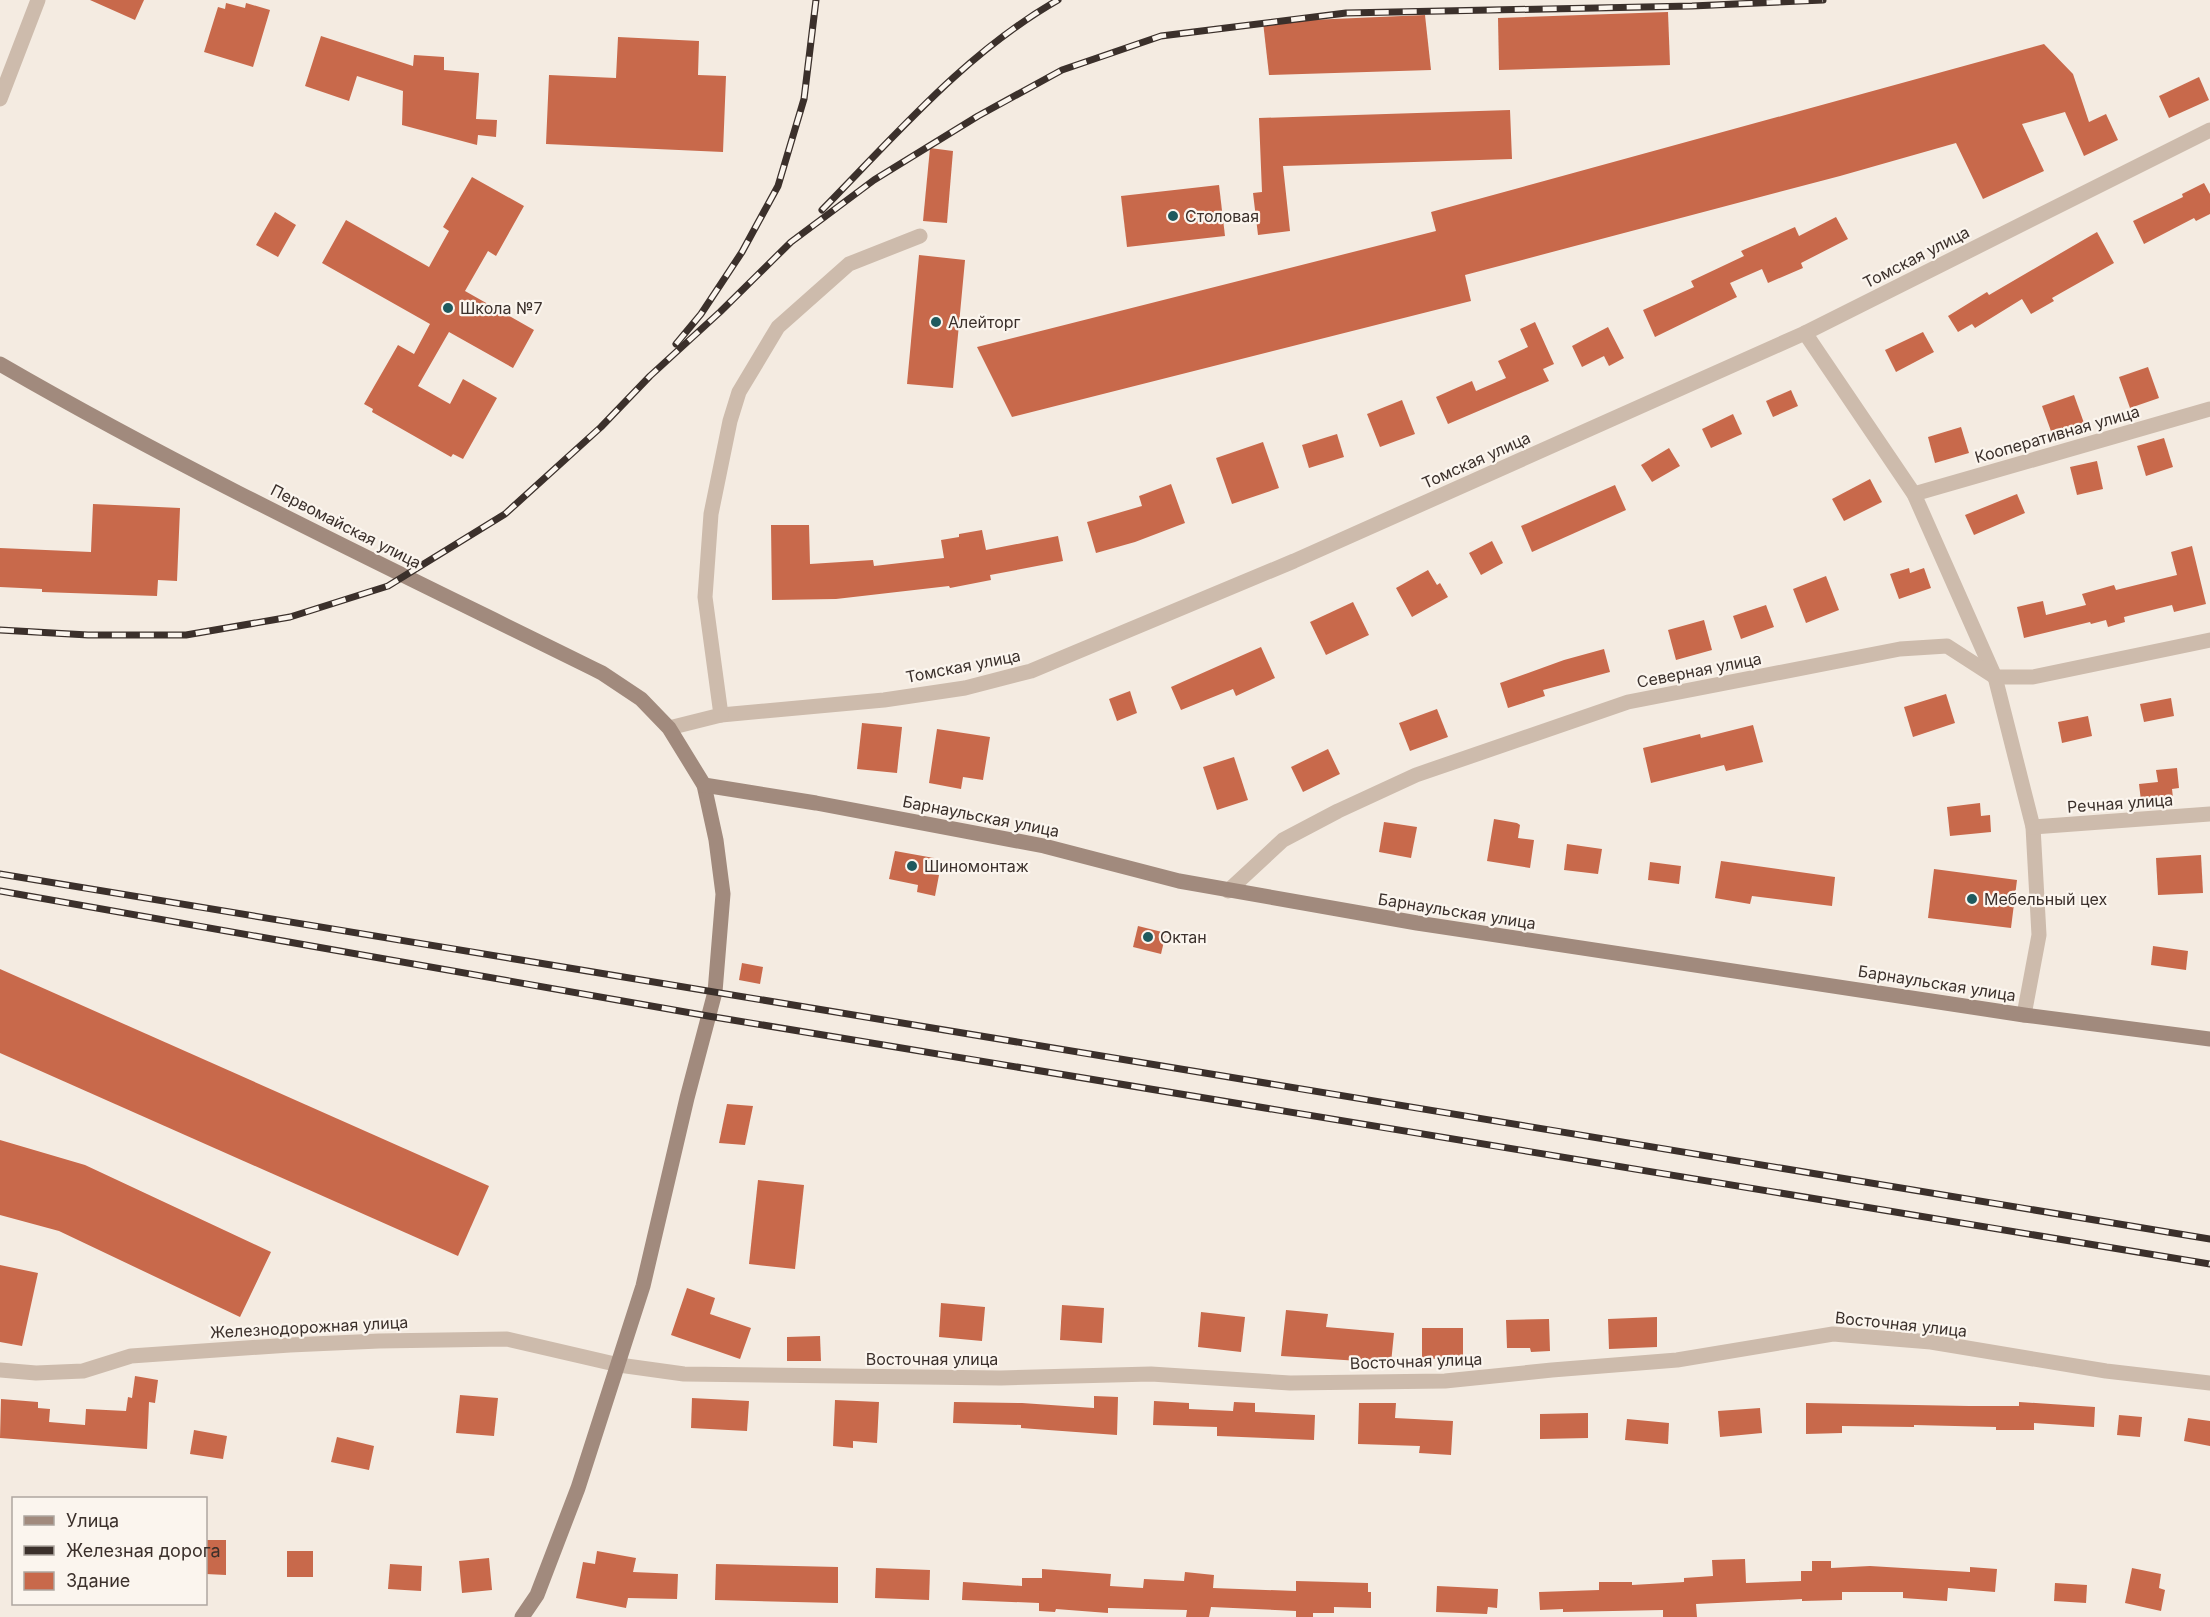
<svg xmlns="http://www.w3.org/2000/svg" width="2210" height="1617" font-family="Inter,sans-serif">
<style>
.building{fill:#c8694b}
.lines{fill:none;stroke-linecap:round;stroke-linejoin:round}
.street{stroke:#cdbbac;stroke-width:15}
.secondary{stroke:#a18a7d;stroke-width:15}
.rail-casing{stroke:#3b302b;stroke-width:7}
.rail{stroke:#fbf5ee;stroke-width:4.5;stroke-dasharray:14;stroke-linecap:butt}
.poi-dot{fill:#1f5a5e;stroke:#fbf5ee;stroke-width:2}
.labels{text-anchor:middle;stroke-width:4.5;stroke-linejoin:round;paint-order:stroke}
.poi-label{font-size:16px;fill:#3b302b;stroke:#fbf5ee;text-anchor:start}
.street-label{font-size:16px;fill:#3b302b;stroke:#fbf5ee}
</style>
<rect width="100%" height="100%" fill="#f4ebe1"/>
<g class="building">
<polygon points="90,0 144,0 135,20"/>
<polygon points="226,3 245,8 246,3 270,10 253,67 204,52 218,7 225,9"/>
<polygon points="1668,12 1670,65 1499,70 1498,18"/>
<polygon points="1425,15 1431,70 1269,75 1263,22"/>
<polygon points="321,36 413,66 414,55 444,57 444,70 479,73 476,119 497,120 496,137 478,135 477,145 402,125 403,91 357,76 349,101 305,86"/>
<polygon points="618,37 699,41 698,75 726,76 723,152 546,144 549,75 616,78"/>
<polygon points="2044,44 2073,74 2089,122 2106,114 2118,140 2084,156 2065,112 2022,124 2044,171 1983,199 1956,143 1840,176 1465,275 1471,301 1012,417 977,347 1436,231 1431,212"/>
<polygon points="2199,77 2209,100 2169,118 2159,96"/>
<polygon points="1510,110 1512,159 1283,166 1290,231 1258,235 1253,193 1262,192 1259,118"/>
<polygon points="930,148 953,151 947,223 923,221"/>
<polygon points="472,177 524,206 496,256 488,251 465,291 534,330 513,368 449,332 418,386 450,404 463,379 497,398 463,459 453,454 451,457 372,412 373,409 364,404 398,345 414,354 430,324 322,263 346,220 429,267 449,231 443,227"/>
<polygon points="2204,183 2210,194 2210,214 2196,221 2194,218 2144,244 2133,221 2183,197 2182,194"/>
<polygon points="1219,185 1225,236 1127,247 1121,196"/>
<polygon points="275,212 296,225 278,257 256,245"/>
<polygon points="1836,217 1848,239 1801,263 1803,268 1768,283 1762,269 1730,283 1737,297 1655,337 1643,310 1694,287 1691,281 1744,256 1741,251 1795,227 1799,236"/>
<polygon points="2097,232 2114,263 2052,298 2054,301 2031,314 2022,299 1975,328 1972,324 1958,332 1948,316 1987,292 1989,295"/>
<polygon points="919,255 965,260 953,388 907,384"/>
<polygon points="1535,322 1554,364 1543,369 1549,381 1448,424 1436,397 1472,381 1476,391 1506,378 1498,361 1528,347 1520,329"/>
<polygon points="1608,327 1624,358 1609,366 1604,356 1582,367 1572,346"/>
<polygon points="1923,332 1934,352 1896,372 1885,350"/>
<polygon points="2148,367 2159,398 2130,408 2119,377"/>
<polygon points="1791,390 1798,406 1773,417 1766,401"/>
<polygon points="2074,395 2084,423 2052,434 2042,406"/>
<polygon points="1402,400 1415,434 1380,447 1367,414"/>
<polygon points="1733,414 1742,434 1711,448 1702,429"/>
<polygon points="1961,427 1969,453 1935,463 1928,437"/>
<polygon points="1337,434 1344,457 1309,468 1302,445"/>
<polygon points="2164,438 2173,467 2146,476 2137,446"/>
<polygon points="1263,442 1279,488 1232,504 1216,458"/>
<polygon points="1669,448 1680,466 1652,482 1641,465"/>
<polygon points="2097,461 2103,489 2077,495 2070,467"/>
<polygon points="1870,479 1882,502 1844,521 1832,499"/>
<polygon points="1171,484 1185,523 1135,542 1096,553 1087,522 1142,506 1139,496"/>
<polygon points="1615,485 1626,510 1532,552 1521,526"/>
<polygon points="2017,494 2025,513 1974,535 1965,515"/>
<polygon points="93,504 180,508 177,581 158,580 157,596 42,592 42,589 0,587 0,548 91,552"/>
<polygon points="771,525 809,525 810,564 873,560 874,566 944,558 941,540 959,537 959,534 982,530 986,550 1058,536 1063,561 990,575 991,580 950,588 949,586 836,599 772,600"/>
<polygon points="1492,541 1503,563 1481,575 1469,553"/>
<polygon points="2192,546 2206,604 2174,612 2172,605 2124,617 2125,622 2108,627 2106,620 2091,624 2090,622 2024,638 2017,607 2043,601 2046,615 2086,605 2082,594 2114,585 2116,590 2177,575 2171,552"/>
<polygon points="1909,568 1910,573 1924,568 1931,588 1899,599 1890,574"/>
<polygon points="1428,570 1437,585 1440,583 1448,597 1412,617 1396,588"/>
<polygon points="1826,576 1839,610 1806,623 1793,589"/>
<polygon points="1353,602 1369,635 1326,655 1310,622"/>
<polygon points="1766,605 1774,627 1741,639 1733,616"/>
<polygon points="1704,620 1712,650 1676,660 1668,630"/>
<polygon points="1261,647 1275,678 1236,696 1233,689 1181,710 1171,687"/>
<polygon points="1604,649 1610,672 1543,690 1545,696 1508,708 1500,683 1564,660"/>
<polygon points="1130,691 1137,713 1117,721 1109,699"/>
<polygon points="1946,694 1955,723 1913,737 1904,707"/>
<polygon points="2171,698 2174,716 2144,722 2140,704"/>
<polygon points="1437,709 1448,737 1410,751 1399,723"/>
<polygon points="2088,716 2092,736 2062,743 2058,722"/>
<polygon points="862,723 902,727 897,773 857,769"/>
<polygon points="1753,725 1763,762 1726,771 1724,765 1651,783 1643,748 1700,734 1701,738"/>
<polygon points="937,729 990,737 983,780 963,777 961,789 929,783"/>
<polygon points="1328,749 1340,774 1303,792 1291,767"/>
<polygon points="1234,757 1248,800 1217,810 1203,767"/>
<polygon points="2177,768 2179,788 2172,789 2174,807 2142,809 2139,784 2158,782 2156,770"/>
<polygon points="1980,803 1981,816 1990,815 1991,832 1950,836 1947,807"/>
<polygon points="1494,819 1517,823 1520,825 1518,838 1534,840 1530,868 1487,861"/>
<polygon points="1384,822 1417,827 1411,858 1379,852"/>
<polygon points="1567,844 1602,849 1598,874 1564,870"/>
<polygon points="895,851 934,858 931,874 939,875 935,896 917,892 918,885 889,879"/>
<polygon points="2201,855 2203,893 2158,895 2156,858"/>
<polygon points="1721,861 1835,877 1832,906 1752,896 1750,904 1715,898"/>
<polygon points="1650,862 1681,866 1679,884 1648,880"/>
<polygon points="1934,869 2017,880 2011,928 1928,918"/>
<polygon points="1138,926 1166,933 1161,954 1133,947"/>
<polygon points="2153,946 2188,951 2186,970 2151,965"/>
<polygon points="742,963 763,967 760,984 739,980"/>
<polygon points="0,969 489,1186 458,1256 0,1053"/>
<polygon points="727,1104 753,1106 745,1145 719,1143"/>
<polygon points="0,1140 85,1165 271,1252 240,1317 59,1231 0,1215"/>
<polygon points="758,1180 804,1185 795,1269 749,1264"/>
<polygon points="0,1265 38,1273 22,1346 0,1342"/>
<polygon points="687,1288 715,1298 710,1314 751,1328 740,1359 671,1335"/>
<polygon points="941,1303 985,1307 982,1341 939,1337"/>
<polygon points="1062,1305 1104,1308 1102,1343 1060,1340"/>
<polygon points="1286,1310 1328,1314 1326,1327 1394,1333 1391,1363 1281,1356"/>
<polygon points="1201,1312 1245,1317 1241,1352 1198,1347"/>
<polygon points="1657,1317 1657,1347 1609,1349 1608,1319"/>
<polygon points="1549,1319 1550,1351 1531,1352 1530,1348 1507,1348 1506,1320"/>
<polygon points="1422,1328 1463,1328 1463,1358 1422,1359"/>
<polygon points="820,1336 821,1361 787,1361 787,1337"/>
<polygon points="135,1376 158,1380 155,1403 149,1402 147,1449 0,1438 1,1399 38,1402 38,1408 50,1409 49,1422 85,1425 86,1409 126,1411 128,1397 132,1398"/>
<polygon points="460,1395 498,1398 494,1436 456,1433"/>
<polygon points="1094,1396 1118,1397 1117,1435 1021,1428 1021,1425 953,1423 954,1402 1022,1403 1094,1408"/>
<polygon points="692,1398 749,1401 747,1431 691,1428"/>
<polygon points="835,1400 879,1402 877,1443 853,1441 853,1448 833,1446"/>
<polygon points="1154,1401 1189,1403 1189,1409 1233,1411 1234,1402 1255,1403 1255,1412 1315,1415 1314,1440 1217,1436 1217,1427 1153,1425"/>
<polygon points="2019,1402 2095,1407 2094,1427 2034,1423 2034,1430 1996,1430 1996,1427 1914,1425 1914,1427 1842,1426 1842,1433 1806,1434 1806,1403 1969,1406 2019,1406"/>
<polygon points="1359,1403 1396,1403 1395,1418 1453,1421 1451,1455 1419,1453 1420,1446 1358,1444"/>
<polygon points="1760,1408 1762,1433 1720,1437 1718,1411"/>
<polygon points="1588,1413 1588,1438 1540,1439 1540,1414"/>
<polygon points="2119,1415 2142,1417 2140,1437 2117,1435"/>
<polygon points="2188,1418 2210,1421 2210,1446 2184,1441"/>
<polygon points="1627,1419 1669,1423 1668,1444 1625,1440"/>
<polygon points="194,1430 227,1436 223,1459 190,1454"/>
<polygon points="337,1437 374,1446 369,1470 331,1462"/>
<polygon points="206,1540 226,1540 226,1575 206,1574"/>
<rect x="287" y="1551" width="26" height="26"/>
<polygon points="597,1551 636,1558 633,1572 678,1574 677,1599 628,1598 626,1608 576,1598 583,1562 595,1564"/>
<polygon points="489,1558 492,1590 462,1593 459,1561"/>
<polygon points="1745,1559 1746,1583 1801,1581 1801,1571 1812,1571 1812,1561 1831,1561 1831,1568 1870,1566 1970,1572 1970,1567 1997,1569 1995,1592 1948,1588 1947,1601 1903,1598 1903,1592 1842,1592 1842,1600 1802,1601 1802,1599 1696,1604 1697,1617 1663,1617 1663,1610 1563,1612 1563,1609 1540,1610 1539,1592 1599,1590 1599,1582 1632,1582 1632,1585 1684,1582 1684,1578 1713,1576 1712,1560"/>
<polygon points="390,1564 422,1566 421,1591 388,1589"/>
<polygon points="716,1564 838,1567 838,1603 715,1600"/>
<polygon points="876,1568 930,1570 929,1600 875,1598"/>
<polygon points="2132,1568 2161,1574 2159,1588 2165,1590 2161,1611 2125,1603"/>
<polygon points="1042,1569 1111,1574 1110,1586 1143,1588 1144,1579 1184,1581 1185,1572 1214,1575 1213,1588 1296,1591 1296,1581 1368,1583 1368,1592 1371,1592 1371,1608 1334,1607 1334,1613 1313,1613 1313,1617 1296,1617 1296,1611 1211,1607 1209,1617 1186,1617 1187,1610 1108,1608 1108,1613 1056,1609 1055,1612 1039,1611 1039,1603 962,1600 963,1582 1022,1586 1022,1578 1042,1578"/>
<polygon points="2055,1583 2087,1585 2086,1603 2054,1601"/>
<polygon points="1437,1586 1498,1589 1497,1608 1488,1607 1487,1614 1436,1612"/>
</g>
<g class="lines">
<g class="street">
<polyline points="0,99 38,0"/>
<polyline points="1805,333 1914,494 1995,677 2033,827 2039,935 2024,1015"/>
<polyline points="1914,494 2210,409"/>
<polyline points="721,715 884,700 965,688 1031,671 1294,561 1805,333 2210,130"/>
<polyline points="669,728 721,715 705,597 711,514 730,421 739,392 778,327 849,264 920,236"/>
<polyline points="2033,827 2210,814"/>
<polyline points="1228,891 1283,840 1338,811 1416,775 1628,702 1900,649 1947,646 1995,677 2033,677 2210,640"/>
<polyline points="0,1370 36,1373 83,1371 131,1356 290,1345 379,1341 507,1339 619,1365 684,1374 1001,1378 1151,1374 1290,1383 1445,1381 1552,1370 1677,1360 1833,1334 1931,1342 2106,1371 2210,1383"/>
</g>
<g class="secondary">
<path d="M0,364C195,477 400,573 602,673L641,699L669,728L704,785L716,840L723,894L715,992L687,1098L643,1286L578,1488L537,1595L522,1617"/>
<polyline points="704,785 816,803 1044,846 1179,881 1417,923 2024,1015 2210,1039"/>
</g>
<defs>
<g id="rail">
<path d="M822,210C896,135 965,53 1058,0"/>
<polyline points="676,344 701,314 742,252 778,186 804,99 816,0"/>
<polyline points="0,630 88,635 186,635 290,617 388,586 505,514 601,427 650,376 720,312 791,242 874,180 978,116 1062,70 1161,36 1346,13 1692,6 1823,0"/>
<polyline points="0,874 2210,1239"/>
<polyline points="0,891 708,1016 2210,1264"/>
</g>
</defs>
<use href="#rail" class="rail-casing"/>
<use href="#rail" class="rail"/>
</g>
<g class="poi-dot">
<circle cx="1173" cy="216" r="6"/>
<circle cx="448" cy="308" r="6"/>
<circle cx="936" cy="322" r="6"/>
<circle cx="912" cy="866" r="6"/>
<circle cx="1972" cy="899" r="6"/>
<circle cx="1148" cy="937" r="6"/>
</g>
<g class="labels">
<g class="poi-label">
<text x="1185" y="222">Столовая</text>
<text x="460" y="314">Школа №7</text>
<text x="948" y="328">Алейторг</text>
<text x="924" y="872">Шиномонтаж</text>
<text x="1984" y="905">Мебельный цех</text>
<text x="1160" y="943">Октан</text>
</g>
<g class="street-label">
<text transform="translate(1916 257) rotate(-27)" y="6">Томская улица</text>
<text transform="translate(2057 434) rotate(-16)" y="6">Кооперативная улица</text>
<text transform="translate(1476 460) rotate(-24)" y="6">Томская улица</text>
<text transform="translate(346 526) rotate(27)" y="6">Первомайская улица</text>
<text transform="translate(963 666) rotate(-11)" y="6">Томская улица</text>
<text transform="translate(1699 670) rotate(-11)" y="6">Северная улица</text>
<text transform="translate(2120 803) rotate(-4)" y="6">Речная улица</text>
<text transform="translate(981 816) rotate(11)" y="6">Барнаульская улица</text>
<text transform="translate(1457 911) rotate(9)" y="6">Барнаульская улица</text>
<text transform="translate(1937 983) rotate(9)" y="6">Барнаульская улица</text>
<text transform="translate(1901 1324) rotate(6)" y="6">Восточная улица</text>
<text transform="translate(309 1327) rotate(-3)" y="6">Железнодорожная улица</text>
<text x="932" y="1365">Восточная улица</text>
<text transform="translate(1416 1361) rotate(-2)" y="6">Восточная улица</text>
</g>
</g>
<rect x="12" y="1497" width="195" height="108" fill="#fbf5ee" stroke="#aea6a0" stroke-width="1.5"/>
<rect x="24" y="1516" width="30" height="9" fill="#a18a7d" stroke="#aea6a0" stroke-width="1.5"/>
<text x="66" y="1527" font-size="18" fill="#3b302b">Улица</text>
<rect x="24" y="1546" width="30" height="9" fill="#3b302b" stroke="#aea6a0" stroke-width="1.5"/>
<text x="66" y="1557" font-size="18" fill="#3b302b">Железная дорога</text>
<rect x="24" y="1572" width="30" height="18" fill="#c8694b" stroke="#aea6a0" stroke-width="1.5"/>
<text x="66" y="1587" font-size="18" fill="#3b302b">Здание</text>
</svg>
